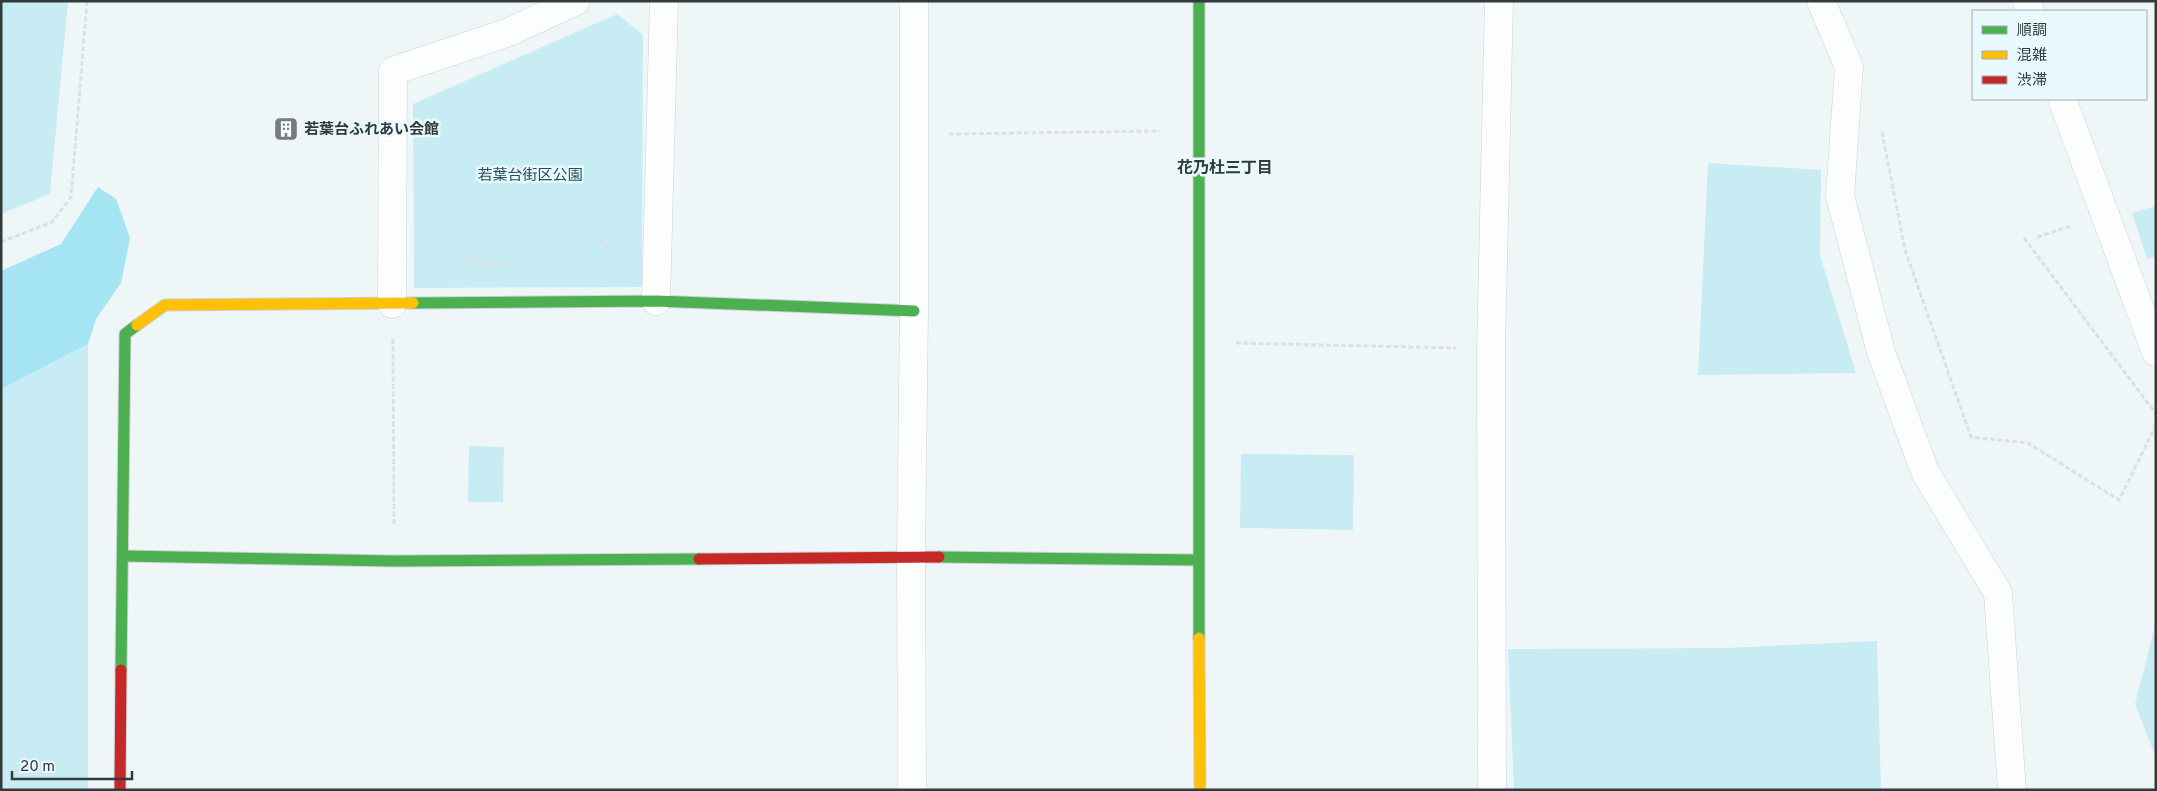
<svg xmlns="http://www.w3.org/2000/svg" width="2157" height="791" font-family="Overpass,'Noto Sans JP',sans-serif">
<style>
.green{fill:#c8ecf4}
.forest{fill:#a5e4f2}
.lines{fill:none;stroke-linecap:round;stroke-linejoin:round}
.street-casing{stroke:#cbd3d5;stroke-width:29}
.fast-casing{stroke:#cbd3d5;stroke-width:13}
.slow-casing{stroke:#cbd3d5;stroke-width:13}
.jam-casing{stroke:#cbd3d5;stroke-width:13}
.path{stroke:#dde0e1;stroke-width:3;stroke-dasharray:5 2.5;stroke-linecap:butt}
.street{stroke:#fcfefe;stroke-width:28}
.fast{stroke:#4caf50;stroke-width:11}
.slow{stroke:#ffc107;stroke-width:11}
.jam{stroke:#c62828;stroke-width:11}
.labels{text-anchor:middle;stroke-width:5;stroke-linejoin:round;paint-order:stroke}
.poi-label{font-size:15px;font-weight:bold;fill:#323a3c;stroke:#e9f9fd;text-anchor:start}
.park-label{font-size:15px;fill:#1f4f59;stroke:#e9f9fd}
.neighbourhood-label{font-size:16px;font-weight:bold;fill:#323a3c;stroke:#e9f9fd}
</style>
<rect width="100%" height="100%" fill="#eef6f8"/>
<g class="green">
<polygon points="1,1 68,1 50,194 1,214"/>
<polygon points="617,14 643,35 642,287 414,288 413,104"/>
<polygon points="1708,163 1821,170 1820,255 1856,373 1698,375"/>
<polygon points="2156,206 2156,256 2147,259 2132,213"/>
<polygon points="88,344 88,790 1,790 1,389"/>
<polygon points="469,446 504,447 503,502 468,502"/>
<polygon points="1241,454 1354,455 1353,530 1240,528"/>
<polygon points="2156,622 2156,758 2135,704"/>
<polygon points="1877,641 1881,790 1514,790 1508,649 1727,648"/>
</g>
<polygon class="forest" points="98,187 116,199 130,238 121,283 96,319 88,344 1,389 1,271 61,244"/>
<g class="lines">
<defs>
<g id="street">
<polyline points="1821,1 1849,67 1840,196 1881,352 1925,472 1998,593 2012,790"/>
<polyline points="2027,1 2030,11"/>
<polyline points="2062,99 2156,352"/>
<polyline points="656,301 664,1"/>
<polyline points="392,304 393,71 509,32 576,1"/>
<polyline points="912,790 911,557 914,311 914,1"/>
<polyline points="1492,790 1491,349 1499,1"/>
</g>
<g id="fast">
<polyline points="413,303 656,301 914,311"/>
<polyline points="124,556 394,561 699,559"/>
<polyline points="939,557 1198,560"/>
<polyline points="1199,638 1199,1"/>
<polyline points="121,670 125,334 137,325"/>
</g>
<g id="slow">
<polyline points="137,325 165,305 413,303"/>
<polyline points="1199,638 1200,790"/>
</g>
<g id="jam">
<polyline points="699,559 939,557"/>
<polyline points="120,790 121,670"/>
</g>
</defs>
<use href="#street" class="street-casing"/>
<use href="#fast" class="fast-casing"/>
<use href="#slow" class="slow-casing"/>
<use href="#jam" class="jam-casing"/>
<g class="path">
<polyline points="1882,132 1905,250 1971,437 2028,443 2119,500 2156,425"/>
<polyline points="949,134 1160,131"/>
<polyline points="2037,237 2071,226"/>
<polyline points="2024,238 2156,414"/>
<polyline points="598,239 609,248"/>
<polyline points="1,242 52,222 71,197 87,1"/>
<polyline points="617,254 623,259"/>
<polyline points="466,260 508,265"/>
<polyline points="393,339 394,527"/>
<polyline points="1236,343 1456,348"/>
</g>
<use href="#street" class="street"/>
<use href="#fast" class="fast"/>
<use href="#slow" class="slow"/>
<use href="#jam" class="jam"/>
</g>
<defs>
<symbol id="building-square" viewBox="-11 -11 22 22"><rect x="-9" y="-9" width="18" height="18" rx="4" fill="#747c7e" stroke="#e9f9fd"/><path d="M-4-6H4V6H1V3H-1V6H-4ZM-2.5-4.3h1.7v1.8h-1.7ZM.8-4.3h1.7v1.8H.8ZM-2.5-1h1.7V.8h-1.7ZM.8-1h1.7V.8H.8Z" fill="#fff"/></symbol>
</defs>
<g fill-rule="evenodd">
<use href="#building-square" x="272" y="115" width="28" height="28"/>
</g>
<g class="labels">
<g class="poi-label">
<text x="304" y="134">若葉台ふれあい会館</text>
</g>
<g class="park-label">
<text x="530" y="180">若葉台街区公園</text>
</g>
<g class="neighbourhood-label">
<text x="1225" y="173">花乃杜三丁目</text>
</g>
</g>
<rect width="2157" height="791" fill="none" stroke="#323a3c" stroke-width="5"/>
<rect x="1972" y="10" width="175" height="90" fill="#e9f9fd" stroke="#a0adb0"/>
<rect x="1982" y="26" width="25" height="8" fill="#4caf50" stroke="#a0adb0"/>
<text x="2017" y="35" font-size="15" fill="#323a3c">順調</text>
<rect x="1982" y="51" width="25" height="8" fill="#ffc107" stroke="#a0adb0"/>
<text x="2017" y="60" font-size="15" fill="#323a3c">混雑</text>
<rect x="1982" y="76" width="25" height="8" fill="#c62828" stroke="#a0adb0"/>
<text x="2017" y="85" font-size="15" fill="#323a3c">渋滞</text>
<path d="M12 771v8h120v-8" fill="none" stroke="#323a3c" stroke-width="2.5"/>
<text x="20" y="771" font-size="15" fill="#323a3c" stroke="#e9f9fd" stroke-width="4" paint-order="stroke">20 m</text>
</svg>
